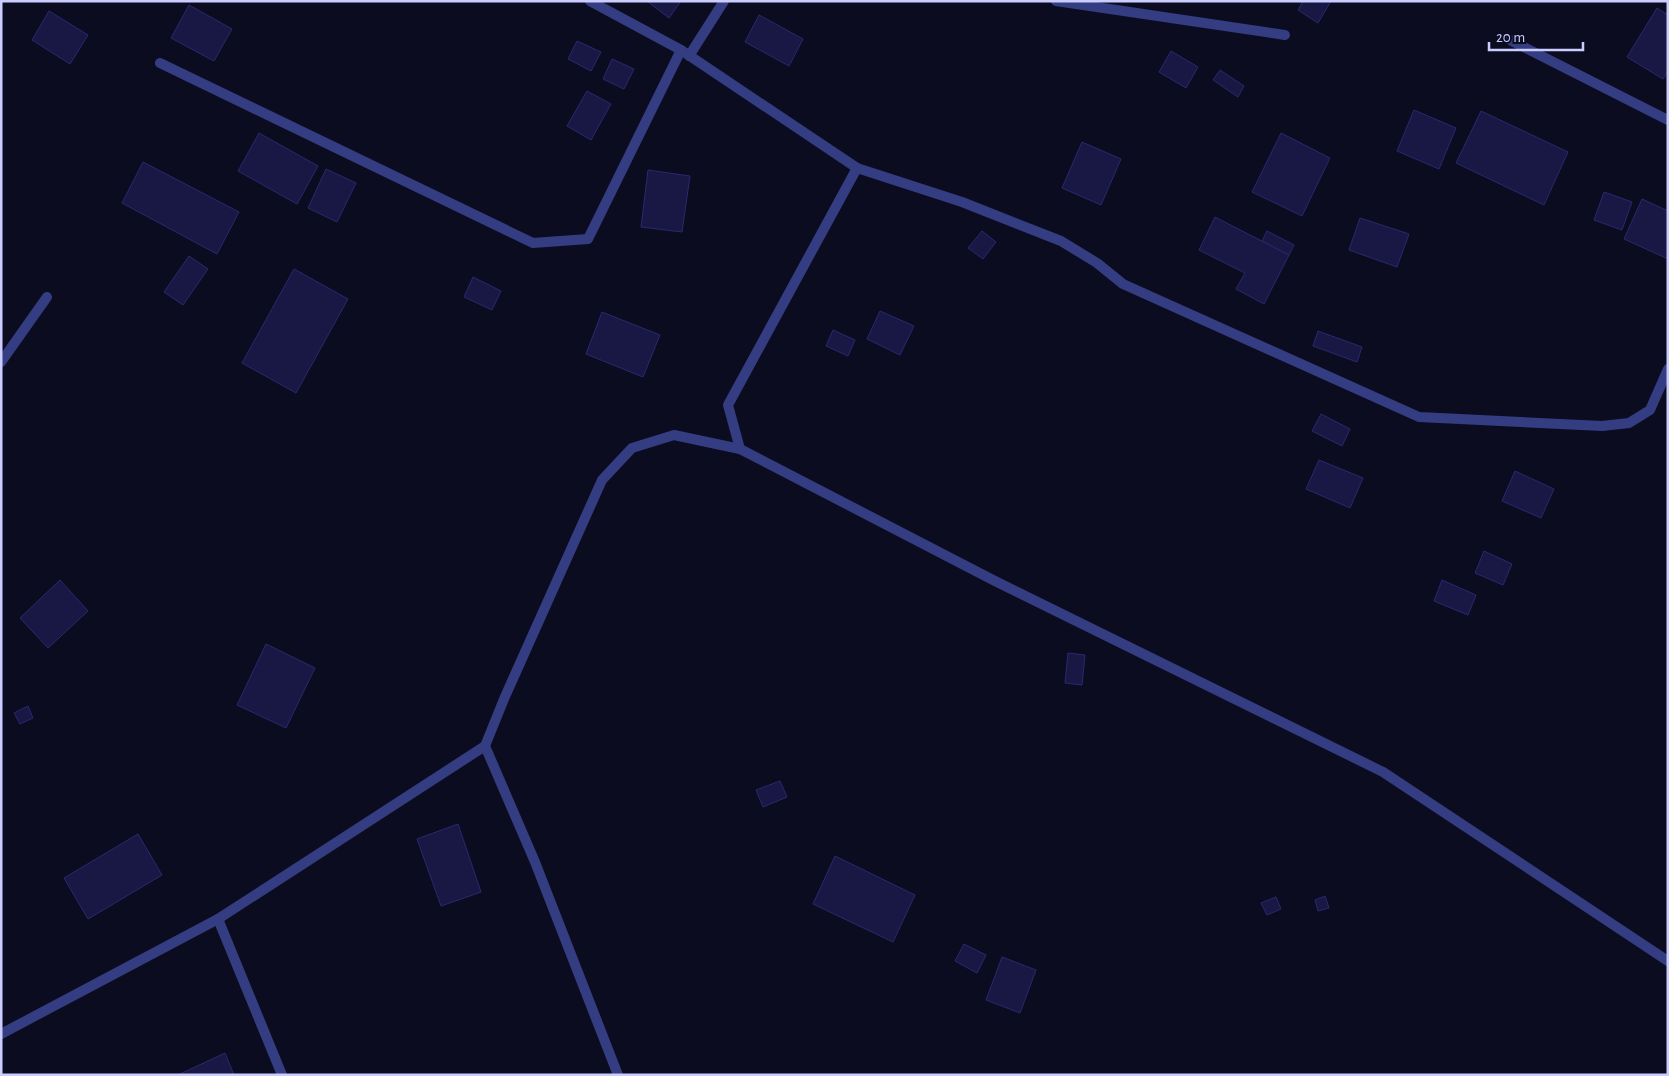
<svg xmlns="http://www.w3.org/2000/svg" width="1669" height="1076" font-family="'Alegreya Sans',sans-serif">
<style>
.building{fill:#191743;stroke:#2b2870}
.lines{fill:none;stroke-linecap:round;stroke-linejoin:round}
.service{stroke:#343d82;stroke-width:10}
.minor{stroke:#343d82;stroke-width:10}
</style>
<rect width="100%" height="100%" fill="#0c0c21"/>
<g class="building">
<polygon points="647,1 681,1 669,18"/>
<polygon points="1303,1 1331,1 1318,23 1298,10"/>
<polygon points="189,5 232,29 214,61 171,38"/>
<polygon points="1657,8 1668,15 1668,71 1663,79 1627,57"/>
<polygon points="49,11 88,35 70,64 32,40"/>
<polygon points="759,15 803,39 789,66 745,42"/>
<polygon points="577,41 601,52 591,71 568,59"/>
<polygon points="1171,51 1198,67 1186,88 1159,72"/>
<polygon points="612,59 634,69 624,89 603,79"/>
<polygon points="1220,70 1244,86 1238,97 1213,80"/>
<polygon points="587,91 611,104 591,140 567,126"/>
<polygon points="1414,110 1456,128 1439,169 1397,151"/>
<polygon points="1481,111 1568,152 1544,205 1456,163"/>
<polygon points="259,133 318,166 297,204 238,171"/>
<polygon points="1281,133 1330,158 1302,216 1252,192"/>
<polygon points="1082,142 1121,159 1101,205 1062,188"/>
<polygon points="143,162 239,212 217,254 122,203"/>
<polygon points="326,169 356,183 337,222 308,208"/>
<polygon points="648,170 690,176 682,232 641,227"/>
<polygon points="1604,192 1632,202 1622,230 1594,220"/>
<polygon points="1642,199 1668,211 1668,259 1624,239"/>
<polygon points="1215,217 1289,255 1264,304 1236,289 1245,273 1199,250"/>
<polygon points="1360,218 1409,234 1397,267 1349,250"/>
<polygon points="982,231 996,242 983,259 968,248"/>
<polygon points="1267,231 1294,245 1289,255 1262,241"/>
<polygon points="189,256 208,269 183,305 164,292"/>
<polygon points="294,269 348,299 296,393 242,363"/>
<polygon points="473,277 501,291 492,310 464,297"/>
<polygon points="880,311 914,326 900,355 867,339"/>
<polygon points="602,312 660,335 643,377 586,354"/>
<polygon points="833,330 855,340 848,356 826,346"/>
<polygon points="1318,331 1362,347 1357,362 1313,346"/>
<polygon points="1321,414 1350,429 1342,446 1312,431"/>
<polygon points="1319,460 1363,478 1350,508 1306,489"/>
<polygon points="1515,471 1554,489 1541,518 1502,501"/>
<polygon points="1484,551 1512,564 1503,585 1475,573"/>
<polygon points="60,580 88,611 48,648 20,618"/>
<polygon points="1442,580 1476,595 1468,615 1434,601"/>
<polygon points="266,644 315,668 286,728 237,705"/>
<polygon points="1068,653 1085,655 1082,685 1065,683"/>
<polygon points="28,706 33,718 20,724 14,713"/>
<polygon points="780,781 787,797 763,807 756,790"/>
<polygon points="458,824 481,892 441,906 417,839"/>
<polygon points="138,834 162,875 88,919 64,878"/>
<polygon points="835,856 915,895 893,942 813,904"/>
<polygon points="1325,896 1329,908 1318,911 1315,900"/>
<polygon points="1276,897 1281,909 1267,915 1261,903"/>
<polygon points="964,944 986,955 977,973 955,961"/>
<polygon points="1002,957 1036,970 1020,1013 986,1000"/>
<polygon points="225,1053 234,1075 178,1075"/>
</g>
<g class="lines">
<g class="service">
<polyline points="160,63 533,243 588,239 681,50"/>
<polyline points="485,746 535,862 618,1075"/>
<polyline points="218,919 282,1075"/>
</g>
<g class="minor">
<polyline points="590,1 681,50 857,168 728,405 740,449 993,580 1383,772 1668,961"/>
<polyline points="1056,1 1285,35"/>
<polyline points="1510,40 1668,120"/>
<polyline points="689,56 724,1"/>
<polyline points="857,168 962,202 1061,241 1097,263 1123,284 1419,417 1602,426 1629,423 1650,410 1668,369"/>
<polyline points="1,362 47,297"/>
<polyline points="1,1034 218,919 485,746 504,699 602,480 632,448 674,435 740,449"/>
</g>
</g>
<rect width="1669" height="1076" fill="none" stroke="#cbcdff" stroke-width="5"/>
<path d="M1489 42v8h94v-8" fill="none" stroke="#cbcdff" stroke-width="2.5"/>
<text x="1496" y="42" font-size="15" fill="#cbcdff" stroke="#0c0c21" stroke-width="4" paint-order="stroke">20 m</text>
</svg>
